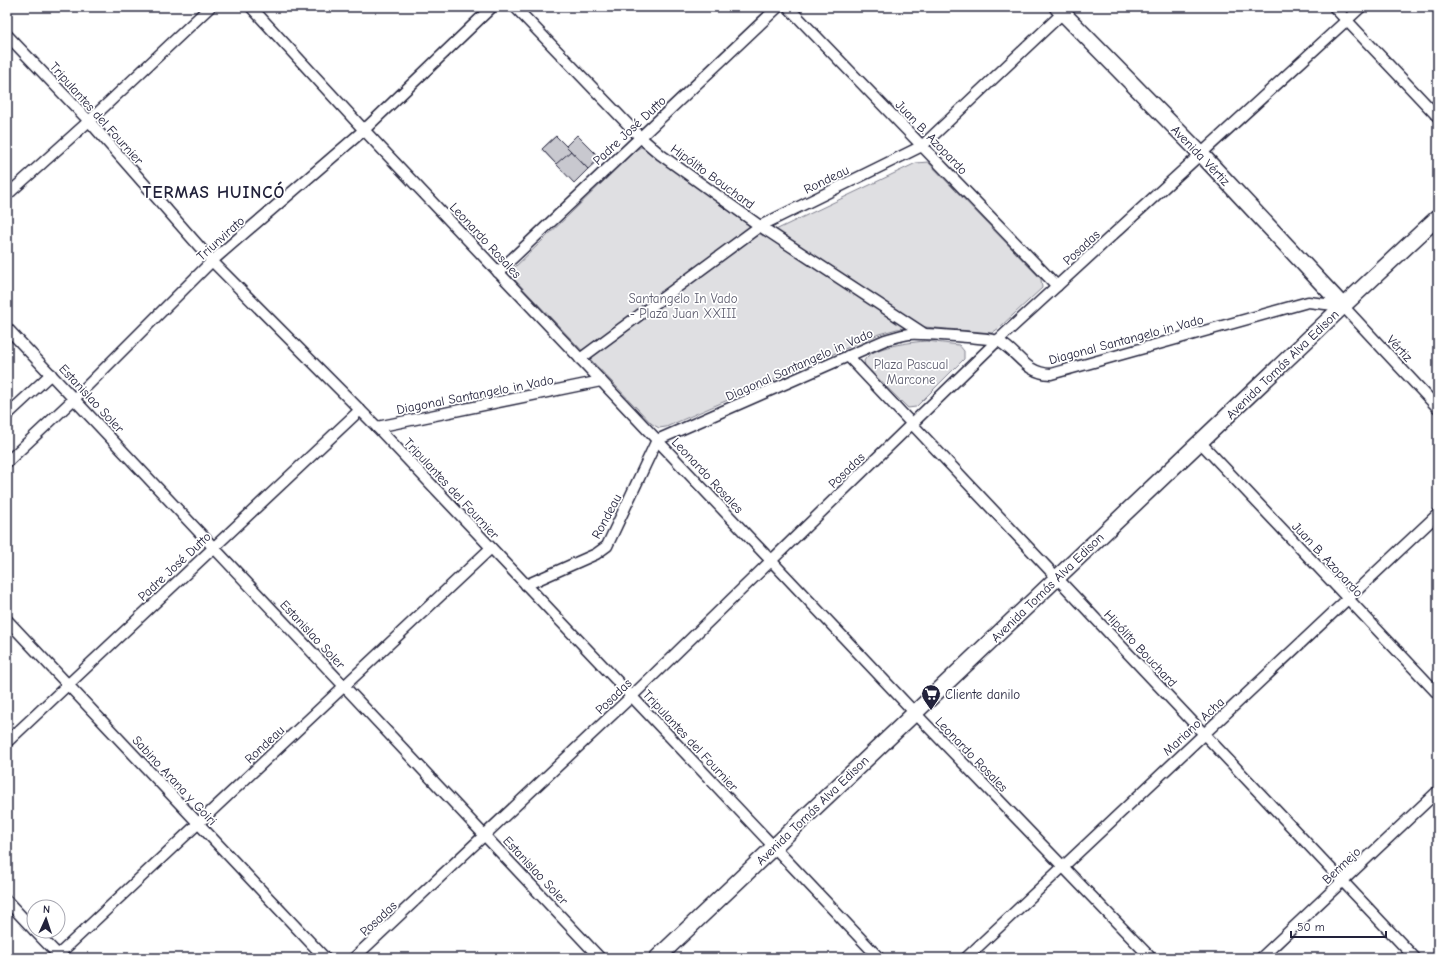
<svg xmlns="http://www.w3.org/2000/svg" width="1445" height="965" font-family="'Comic Neue',sans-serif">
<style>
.green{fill:#dfdfe2;stroke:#80808e}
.building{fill:#c8c8cf;stroke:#22223b}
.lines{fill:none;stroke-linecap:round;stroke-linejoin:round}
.street-casing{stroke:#22223b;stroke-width:13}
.secondary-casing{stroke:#22223b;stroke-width:18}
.street{stroke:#fff;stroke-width:10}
.secondary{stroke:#fff;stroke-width:15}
.labels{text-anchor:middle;stroke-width:3.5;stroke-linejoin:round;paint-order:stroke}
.street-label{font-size:13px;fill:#22223b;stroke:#fff}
.park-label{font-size:13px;fill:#5b5b6d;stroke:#fff}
.poi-label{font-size:13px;fill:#22223b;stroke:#fff;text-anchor:start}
.district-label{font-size:17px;font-weight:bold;letter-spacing:1px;fill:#22223b;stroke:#fff}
</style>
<rect width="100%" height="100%" fill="#fff"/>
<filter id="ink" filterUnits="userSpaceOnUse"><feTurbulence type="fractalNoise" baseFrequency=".025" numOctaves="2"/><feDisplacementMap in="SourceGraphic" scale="8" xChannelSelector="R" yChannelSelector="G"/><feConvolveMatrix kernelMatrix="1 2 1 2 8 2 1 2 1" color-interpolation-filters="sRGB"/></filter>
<g filter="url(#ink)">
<g class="green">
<polygon points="641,147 646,149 763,236 916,163 928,162 1041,279 1042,288 999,328 992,333 925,327 897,329 879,334 666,427 659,428 652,424 513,278 511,273 513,269 636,150"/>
<path d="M927,341L959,345L964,351V359L916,407L908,408L865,366L864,361C871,346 912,342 927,341Z"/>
</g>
<g class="building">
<polygon points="577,135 600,158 588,169 566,146"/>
<polygon points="556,136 588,169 574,183 542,149"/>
<polygon points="556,136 571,151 556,164 542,149"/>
</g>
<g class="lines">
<defs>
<g id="street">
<polyline points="251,7 364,130 915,713 1151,958"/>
<polyline points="515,7 640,137 661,155 760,226 923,333"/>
<polyline points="788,7 1057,286"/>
<polyline points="1334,7 1438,117"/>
<polyline points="7,35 89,121 212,261 377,427 879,958"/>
<polyline points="7,195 89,121 210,7"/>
<polyline points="498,272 778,7"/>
<polyline points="7,328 600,958"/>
<polyline points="848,356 1415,958"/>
<polyline points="580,359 760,226 922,146 1069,7"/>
<polyline points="7,415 51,374"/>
<polyline points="377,427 601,381"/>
<polyline points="1200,442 1438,694"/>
<polyline points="7,462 75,398 212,261 364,130 492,7"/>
<path d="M526,585L596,554L607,546L657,440L885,340C893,338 901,335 909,334C919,333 991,338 998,341C1019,352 1024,373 1051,374L1308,302L1343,306L1438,408"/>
<polyline points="7,620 325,958"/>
<polyline points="7,742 360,410"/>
<polyline points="7,901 34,930"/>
<polyline points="35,931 61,958"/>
<polyline points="55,958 491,548"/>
<polyline points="354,958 632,696 997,341 1361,7"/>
<polyline points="966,958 1438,514"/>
<polyline points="1261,958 1438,791"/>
</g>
<g id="secondary">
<polyline points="1057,7 1201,154 1343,306"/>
<polyline points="657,958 1343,306 1438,217"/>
</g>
</defs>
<use href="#street" class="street-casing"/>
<use href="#secondary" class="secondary-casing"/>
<use href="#street" class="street"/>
<use href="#secondary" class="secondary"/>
</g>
</g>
<defs>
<symbol id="supermarket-pin" viewBox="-11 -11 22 30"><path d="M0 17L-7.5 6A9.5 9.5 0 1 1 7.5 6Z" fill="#22223b" stroke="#fff"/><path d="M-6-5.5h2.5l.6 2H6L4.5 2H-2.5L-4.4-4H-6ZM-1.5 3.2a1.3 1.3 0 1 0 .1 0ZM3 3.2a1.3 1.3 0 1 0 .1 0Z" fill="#fff"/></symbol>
</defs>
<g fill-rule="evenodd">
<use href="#supermarket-pin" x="920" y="683" width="22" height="30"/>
</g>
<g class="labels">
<g class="street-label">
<text transform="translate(97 113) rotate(48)" y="5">Tripulantes del Fournier</text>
<text transform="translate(629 130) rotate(-43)" y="5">Padre José Dutto</text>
<text transform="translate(932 137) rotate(46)" y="5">Juan B. Azopardo</text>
<text transform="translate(1201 155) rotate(46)" y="5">Avenida Vértiz</text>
<text transform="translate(713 176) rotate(36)" y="5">Hipólito Bouchard</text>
<text transform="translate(826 179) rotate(-26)" y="5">Rondeau</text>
<text transform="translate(220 238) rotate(-42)" y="5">Triunvirato</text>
<text transform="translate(486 240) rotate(47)" y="5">Leonardo Rosales</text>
<text transform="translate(1081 247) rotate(-43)" y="5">Posadas</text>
<text transform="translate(1126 339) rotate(-15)" y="5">Diagonal Santangelo in Vado</text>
<text transform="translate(1400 348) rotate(47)" y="5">Vértiz</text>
<text transform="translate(799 364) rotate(-24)" y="5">Diagonal Santangelo in Vado</text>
<text transform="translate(1282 364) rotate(-44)" y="5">Avenida Tomás Alva Edison</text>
<text transform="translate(475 394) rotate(-11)" y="5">Diagonal Santangelo in Vado</text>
<text transform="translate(92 398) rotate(47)" y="5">Estanislao Soler</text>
<text transform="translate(846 470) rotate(-44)" y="5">Posadas</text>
<text transform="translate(708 475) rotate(47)" y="5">Leonardo Rosales</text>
<text transform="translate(452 488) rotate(47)" y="5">Tripulantes del Fournier</text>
<text transform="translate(606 516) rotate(-62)" y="5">Rondeau</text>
<text transform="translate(1328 559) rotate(47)" y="5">Juan B. Azopardo</text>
<text transform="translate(174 566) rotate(-43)" y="5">Padre José Dutto</text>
<text transform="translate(1047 587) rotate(-44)" y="5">Avenida Tomás Alva Edison</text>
<text transform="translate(313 634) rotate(47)" y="5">Estanislao Soler</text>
<text transform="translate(1141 648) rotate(47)" y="5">Hipólito Bouchard</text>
<text transform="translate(613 696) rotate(-44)" y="5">Posadas</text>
<text transform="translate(1193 726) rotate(-43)" y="5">Mariano Acha</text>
<text transform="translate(691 740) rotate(47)" y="5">Tripulantes del Fournier</text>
<text transform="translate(264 744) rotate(-43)" y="5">Rondeau</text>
<text transform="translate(972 754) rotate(46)" y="5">Leonardo Rosales</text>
<text transform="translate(175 780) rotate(47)" y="5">Sabino Arana y Goiri</text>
<text transform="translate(812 810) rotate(-44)" y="5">Avenida Tomás Alva Edison</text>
<text transform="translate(1341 865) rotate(-43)" y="5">Bermejo</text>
<text transform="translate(536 870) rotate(47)" y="5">Estanislao Soler</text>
<text transform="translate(378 918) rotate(-43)" y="5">Posadas</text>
</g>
<g class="park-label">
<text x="683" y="303">Santangelo In Vado<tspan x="683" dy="15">- Plaza Juan XXIII</tspan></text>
<text x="911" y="369">Plaza Pascual<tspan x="911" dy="15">Marcone</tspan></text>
</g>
<g class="poi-label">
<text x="945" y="699">Cliente danilo</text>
</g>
<g class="district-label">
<text x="214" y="198">TERMAS HUINCÓ</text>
</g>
</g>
<rect width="1445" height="965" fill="none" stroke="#fff" stroke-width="24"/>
<rect x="12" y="12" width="1421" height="941" fill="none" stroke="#22223b" stroke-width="1.5" filter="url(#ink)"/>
<g transform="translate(46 919) rotate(3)"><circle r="19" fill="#ffffff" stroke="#a7a7b1"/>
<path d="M0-3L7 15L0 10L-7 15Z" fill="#22223b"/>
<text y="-6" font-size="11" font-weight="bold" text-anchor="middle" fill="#22223b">N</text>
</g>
<path d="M1291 931v6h95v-6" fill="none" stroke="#22223b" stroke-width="2"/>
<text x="1297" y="931" font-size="12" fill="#22223b" stroke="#ffffff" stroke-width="3" paint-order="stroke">50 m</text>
</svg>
